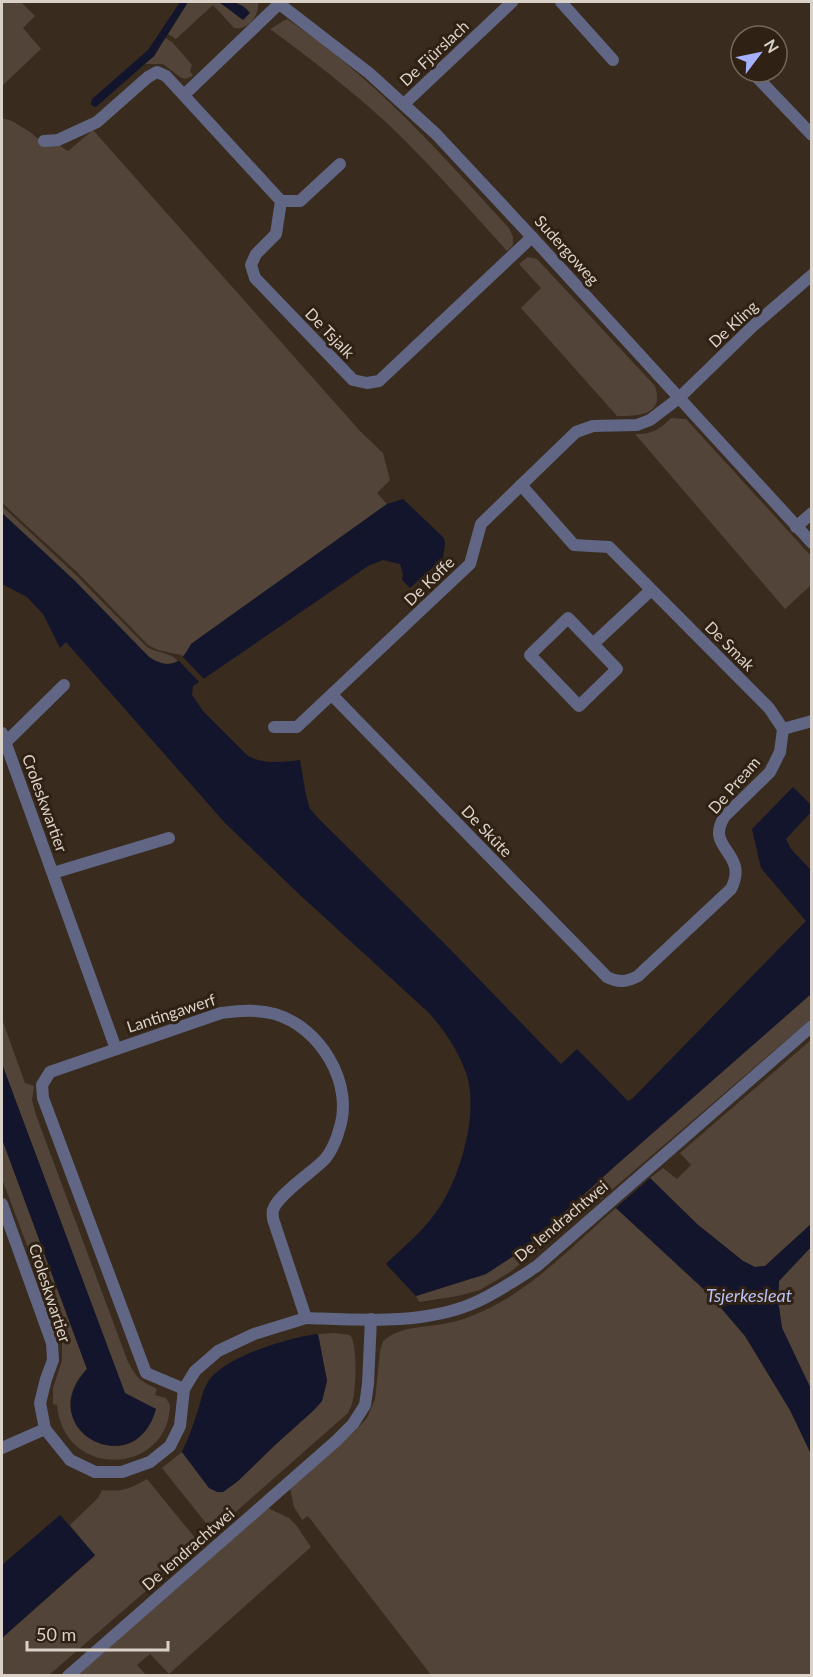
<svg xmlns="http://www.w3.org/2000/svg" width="813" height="1677" font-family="Lato,sans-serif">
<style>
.green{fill:#524438}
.water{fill:#12152b}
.pier{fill:#392b1e}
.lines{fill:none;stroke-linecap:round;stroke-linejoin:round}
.street{stroke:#606683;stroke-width:12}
.labels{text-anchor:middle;stroke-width:6;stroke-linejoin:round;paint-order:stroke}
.street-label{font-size:16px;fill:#dad1c8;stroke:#2f2114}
.water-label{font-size:18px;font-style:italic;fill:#b7c0f4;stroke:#2f2114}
</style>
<rect width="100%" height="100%" fill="#392b1e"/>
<g class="green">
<polygon points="2,2 21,2 35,16 23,28 41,49 2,86"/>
<path d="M188,2H219L243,19L248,10L235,2H258C260,15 248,31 234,28L213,5L176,39L168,34Z"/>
<path d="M287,19C373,76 440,153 509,228L513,237V245L507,251C468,208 430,164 388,124C351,90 311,59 270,29Z"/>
<polygon points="165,38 172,42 192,65 190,71 193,76 185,79 180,77 163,64 144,64 154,56"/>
<polygon points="2,118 12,121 30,132 43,143 57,144 68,151 93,130 360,431 383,453 390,480 377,493 387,504 191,644 184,657 181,655 158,650 148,645 78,573 2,503"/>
<path d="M528,257L537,259L655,386C665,415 639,416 617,416L521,308L541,288L519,264Z"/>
<path d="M671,418L686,419L811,556V587L810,586L785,609L635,434C650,435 661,429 671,418Z"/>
<path d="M2,506L76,575L147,647C157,653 170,652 178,661C167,666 159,664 149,657L74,580L2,513Z"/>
<polygon points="811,994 811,1019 573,1223 510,1272 480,1290 458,1296 419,1302 416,1296 486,1274 524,1249 614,1167"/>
<path d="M2,1019L25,1083L34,1086L32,1100L36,1115L128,1362C137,1379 141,1381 157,1389L155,1395L166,1398L170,1405C169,1475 64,1481 57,1405L53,1404V1388L62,1361V1338L2,1179V1139L87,1369C36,1421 115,1469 142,1434C148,1427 151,1417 156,1409L125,1394L2,1064Z"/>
<polygon points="811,1040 811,1224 765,1266 755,1267 743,1261 697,1224 650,1178 663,1168 677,1179 691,1165 680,1153"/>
<path d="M616,1208L710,1295L745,1336L790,1410L811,1454V1675H431L308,1516L302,1520L294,1507L290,1488L355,1431L367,1418L374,1401L375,1400L380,1351L383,1341C402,1325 425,1328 448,1323C460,1321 472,1316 483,1311C534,1288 574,1244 616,1208Z"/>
<polygon points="811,1247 811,1389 782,1328 778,1300 779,1281"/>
<path d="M335,1333L350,1335C358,1345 356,1391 352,1404C351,1407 349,1410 348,1413L213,1532L162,1468L182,1452L209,1488L223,1492L238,1481L275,1445L314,1410L322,1401L327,1381L318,1334Z"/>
<path d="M147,1479L200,1544L49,1675H2V1638L95,1556L70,1525L98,1498L102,1490C122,1492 130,1489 147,1479Z"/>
<polygon points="268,1508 289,1518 296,1525 311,1547 169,1674 150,1654 137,1665 146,1675 75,1676"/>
</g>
<g class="water">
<polygon points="180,2 188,2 154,56 96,107 93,106 91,104 92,99 148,50"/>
<path d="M219,2C232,1 241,2 250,13L243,20Z"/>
<path d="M403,499L444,538L445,544L443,558L410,588L402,580L403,574L400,564L383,560L368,566L199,682L193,686L192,695L203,711L247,755C261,765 284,762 300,760L306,795L310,809L320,820L445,944L561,1064L577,1049L628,1101L632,1099L806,921L761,868L752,829L793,787L811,805V812L786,839L791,849L811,870V994L614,1167L524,1249L486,1274L416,1296L386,1264C402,1248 421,1233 434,1215C460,1182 481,1109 465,1070C457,1049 443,1028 428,1012L300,895L225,823L66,642L60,648L43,614L27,597L2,584V513L74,580L149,657C170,670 180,665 191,644L387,504Z"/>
<path d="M2,1064L125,1393L156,1409C136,1484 31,1431 87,1369L2,1139Z"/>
<polygon points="650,1178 697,1224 743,1261 755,1267 765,1266 811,1224 811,1247 779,1281 778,1300 782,1328 811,1389 811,1454 790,1410 745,1336 710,1295 616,1208"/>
<path d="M318,1334L327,1381L322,1401L314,1410L275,1445L238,1481L223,1492H217L209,1488L182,1452C188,1439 193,1426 197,1413C201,1402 202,1391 208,1382C223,1357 290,1337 318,1334Z"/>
<polygon points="60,1515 95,1555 2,1638 2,1565"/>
</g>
<polygon class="pier" points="181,655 205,680 201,684 177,659"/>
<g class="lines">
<g class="street">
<polyline points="277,2 369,73 436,134 532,237 812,543"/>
<polyline points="561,2 613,60"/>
<polyline points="752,72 812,135"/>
<polyline points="184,95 280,3"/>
<polyline points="404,104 512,2"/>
<polyline points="44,141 58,140 97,122 148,77 157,72 166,76 281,201 276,234 256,254 251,265 255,278 353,380 367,383 379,381 532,237"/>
<polyline points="281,201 300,201 340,164"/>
<polyline points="521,485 574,545 609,547 769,708 783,729"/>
<polyline points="796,527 812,513"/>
<polyline points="593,644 617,669 579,706 530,655 568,618 593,644 651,590"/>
<path d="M332,695L607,977C618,983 627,982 638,976L731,889C750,852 703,849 725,816L770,772L780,752L783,729L812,721"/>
<polyline points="274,727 297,727 470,564 481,524 576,432 593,426 637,425 650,420 679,398 753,326 812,275"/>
<polyline points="2,733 116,1049"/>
<polyline points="5,743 64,685"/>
<polyline points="53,873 169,838"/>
<polyline points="2,1204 52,1343 53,1360 46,1379 40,1403 45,1429 70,1460 95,1472 122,1472 150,1462 170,1446 180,1426 184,1389 195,1371 218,1351 254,1334 306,1318"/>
<path d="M184,1389L146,1373L43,1098L42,1085L50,1072L221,1013C239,1011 256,1009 275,1014C320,1027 355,1084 339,1130C337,1139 331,1152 325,1159C314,1171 277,1195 273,1210C272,1213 273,1216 273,1219L306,1318C361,1320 423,1325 474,1303C497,1293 517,1279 537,1266L812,1026"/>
<polyline points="2,1448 45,1429"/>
<polyline points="68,1676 336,1441 353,1424 365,1405 368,1384 371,1319"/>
</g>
</g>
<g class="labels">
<g class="street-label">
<text transform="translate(434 53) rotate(-43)" y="6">De Fjûrslach</text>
<text transform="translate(567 250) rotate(48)" y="6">Sudergoweg</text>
<text transform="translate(733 324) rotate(-43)" y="6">De Kling</text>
<text transform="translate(330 333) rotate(46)" y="6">De Tsjalk</text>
<text transform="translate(429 581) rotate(-44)" y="6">De Koffe</text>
<text transform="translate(730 646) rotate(45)" y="6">De Smak</text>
<text transform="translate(734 785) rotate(-49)" y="6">De Pream</text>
<text transform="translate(45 803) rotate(70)" y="6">Croleskwartier</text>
<text transform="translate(487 831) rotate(46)" y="6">De Skûte</text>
<text transform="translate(171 1013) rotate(-18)" y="6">Lantingawerf</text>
<text transform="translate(561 1221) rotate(-40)" y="6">De Iendrachtwei</text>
<text transform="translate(50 1293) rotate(72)" y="6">Croleskwartier</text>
<text transform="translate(188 1549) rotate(-41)" y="6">De Iendrachtwei</text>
</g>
<g class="water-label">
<text x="749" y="1302">Tsjerkesleat</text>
</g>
</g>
<rect width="813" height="1677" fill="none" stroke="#dad1c8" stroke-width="6"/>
<g transform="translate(759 54) rotate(58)"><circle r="28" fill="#2f2114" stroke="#73675c" stroke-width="1.5"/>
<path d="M0-4.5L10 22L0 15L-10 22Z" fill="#a5b1fc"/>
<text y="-9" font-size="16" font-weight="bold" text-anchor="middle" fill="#dad1c8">N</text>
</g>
<path d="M27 1641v9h141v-9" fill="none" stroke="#dad1c8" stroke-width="3"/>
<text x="36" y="1641" font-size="18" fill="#dad1c8" stroke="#2f2114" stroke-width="4.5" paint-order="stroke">50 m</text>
</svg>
